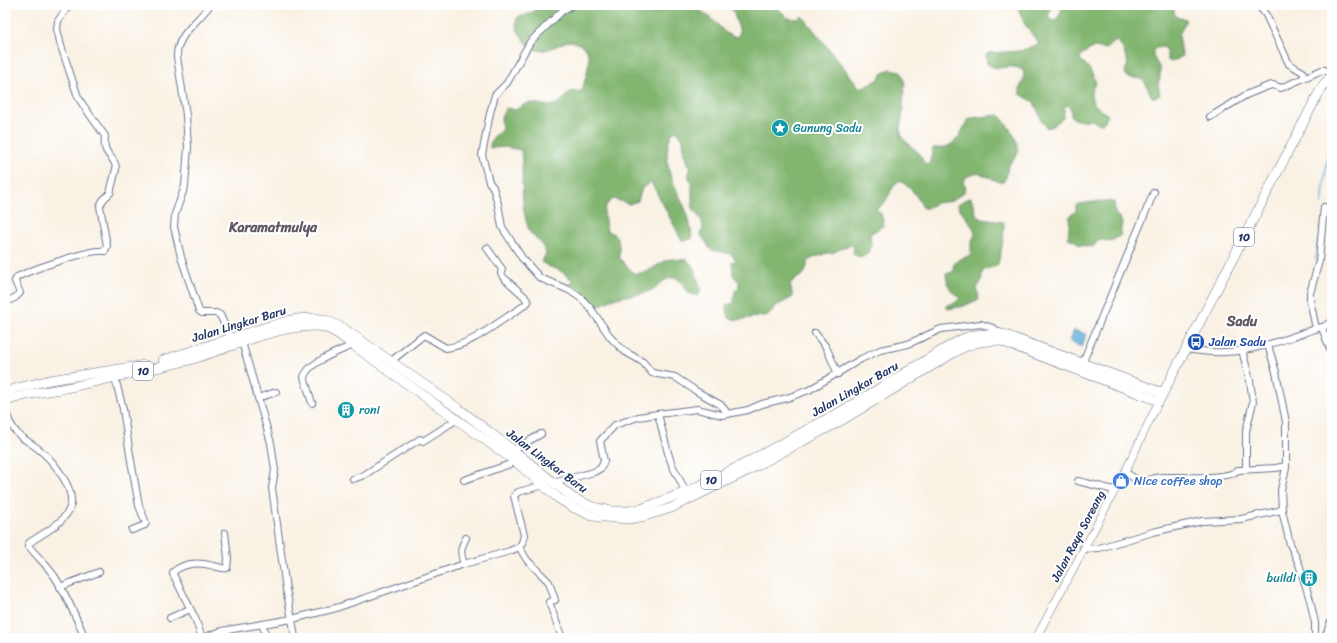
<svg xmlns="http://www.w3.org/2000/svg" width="1337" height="643" font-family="Sriracha,sans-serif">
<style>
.forest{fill:#81b570;stroke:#4e7267}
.water{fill:#64b2de;stroke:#40709e}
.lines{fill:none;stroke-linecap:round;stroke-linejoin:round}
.stream{stroke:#64b2de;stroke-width:1.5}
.minor-casing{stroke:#69738d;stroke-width:8}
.major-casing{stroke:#69738d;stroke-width:8}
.highway-casing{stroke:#69738d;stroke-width:10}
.minor{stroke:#fff;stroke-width:6}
.major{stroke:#fff;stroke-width:7}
.highway{stroke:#fff;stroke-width:9}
.labels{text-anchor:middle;stroke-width:4;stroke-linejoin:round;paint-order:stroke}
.shield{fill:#fff;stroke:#5f6d8e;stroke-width:1}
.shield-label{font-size:11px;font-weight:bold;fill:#1b2f5e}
.culture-label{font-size:12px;fill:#0d838f;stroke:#fff;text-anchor:start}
.street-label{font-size:12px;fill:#1b2f5e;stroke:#fff}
.transit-label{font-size:12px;fill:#164399;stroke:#fff;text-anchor:start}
.shop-label{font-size:12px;fill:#366cbe;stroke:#fff;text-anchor:start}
.quarter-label{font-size:14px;font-weight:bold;fill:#605963;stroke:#fff}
</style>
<rect width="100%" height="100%" fill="#fff"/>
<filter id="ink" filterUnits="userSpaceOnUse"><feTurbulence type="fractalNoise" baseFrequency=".025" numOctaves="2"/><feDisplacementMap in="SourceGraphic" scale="8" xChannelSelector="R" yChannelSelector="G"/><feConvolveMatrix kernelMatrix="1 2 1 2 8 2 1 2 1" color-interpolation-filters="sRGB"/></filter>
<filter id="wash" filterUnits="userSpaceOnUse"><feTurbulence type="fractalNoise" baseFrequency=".012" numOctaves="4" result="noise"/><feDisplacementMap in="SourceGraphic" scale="16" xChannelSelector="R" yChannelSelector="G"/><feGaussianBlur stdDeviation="0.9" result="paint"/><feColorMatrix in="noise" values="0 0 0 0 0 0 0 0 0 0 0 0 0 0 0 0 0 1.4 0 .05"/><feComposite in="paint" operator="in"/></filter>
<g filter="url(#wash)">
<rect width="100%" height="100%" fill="#f9f1e3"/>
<g class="forest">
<path d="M536,5H693C699,10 706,14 712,19C720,25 725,37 737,37L740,32L731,5H775L788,18L798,19L801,16L805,19L860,88L878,80L881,75L890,69L900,71L903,76L905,85L903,101V112L900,129L901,134L903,139L920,154L924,163L929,165L933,148H944L953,143L960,135L967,121L972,118L999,115C1006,123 1022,142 1017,154C1015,158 1010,162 1008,167C1006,173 1008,176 1003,182C986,180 983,167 965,178L963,183L966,187L964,192L952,201L936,203L927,208H923C918,197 910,185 899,181C888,189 890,203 876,209L881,214L884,225L870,234C870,238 871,240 871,244C871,244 869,250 869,250C866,259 859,258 853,254L854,248L851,244L832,253H827L813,258L808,261L806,270L803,275L794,280L790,284L793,297L774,307L772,311L769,315L738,320L729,318L726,305L734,303L735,291L739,287V282L733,275L732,261L735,262L736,260L731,254L711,250L700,233L703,229L702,221L693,208L692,203V182L689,178V173L690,167L684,154L683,139L678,131L673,132C665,145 666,163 671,177C674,187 680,196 684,206C689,216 691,228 692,239L683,241L679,237L678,233L651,182L642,188L638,201L629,204L614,199C600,205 605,219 607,231C621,235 619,246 619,258L635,274L646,272L665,261L671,259L687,260L694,268L701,289L698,296L688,293C685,287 681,279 674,278C665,277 659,286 652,290C644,294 634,295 625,296C615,298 605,302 596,308L581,295L569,287L573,280L559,270L550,267L541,262L546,254C544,240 533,240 529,230C519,204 524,176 521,150L505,147L490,148C490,138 495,135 502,130L501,117L506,108L516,110C520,107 525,103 531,103C549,105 556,111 569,92L582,91C585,77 597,51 579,44C576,43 574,41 570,41C558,42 546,56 532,48C528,46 523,38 520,34C516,30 515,22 518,17L527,15L534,11Z"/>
<path d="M1017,5H1052L1048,17L1053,21C1060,17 1061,13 1062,5H1173L1175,16L1186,20L1179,35L1182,55L1181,57L1172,62L1167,60V51L1164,47L1156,48L1153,51V56L1160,69V78L1158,84L1160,95L1153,98C1148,93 1148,83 1141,79C1137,78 1131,78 1127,77L1125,72L1128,63L1123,49L1117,41C1112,43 1108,49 1105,49C1102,49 1097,47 1094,47L1081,55L1080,60C1089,66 1092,73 1096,83C1084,98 1096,107 1108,115L1105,121L1101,124C1097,122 1092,120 1088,120C1081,120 1077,122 1071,116L1070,106L1065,105L1063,118L1052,126L1047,128L1042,121L1034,102L1020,94C1019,84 1026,82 1023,70C1011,63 1003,70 993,67C991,67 989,65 987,64L986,55L988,53L1020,51L1039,44L1024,23Z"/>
<path d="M971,198L976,213L981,219L1004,222C1004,237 1002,252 997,266C973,271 988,274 977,288L979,299L964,306L948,309L946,306L956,302L960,298C949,290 947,285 946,273H951L953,271C953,258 961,260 971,255V244L975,234L974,229L957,205L966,199Z"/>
<polygon points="1101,201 1114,202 1115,213 1116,215 1120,218 1122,223 1120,236 1111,241 1099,240 1093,247 1079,245 1075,241 1068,238 1070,216 1076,211 1076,206 1079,204"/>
</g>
<polygon class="water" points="1074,330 1086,334 1082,347 1070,342"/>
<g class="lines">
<g class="stream">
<polyline points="1322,205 1332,116"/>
<polyline points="1316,260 1318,240"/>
<polyline points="1307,305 1307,299"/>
</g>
</g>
</g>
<g filter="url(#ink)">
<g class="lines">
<defs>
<g id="minor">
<path d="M210,5C198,22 176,35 177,57L186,115L188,147L185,186L175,214L174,227L181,257L199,311L202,313H216L220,315L232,341"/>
<polyline points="572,5 562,11 530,42 507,83 495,95 490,113 482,155 489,182 493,187 498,204 502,227 522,258 540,278 569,290 582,299 591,309 611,338 624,351 643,362 652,373 675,377 696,391 721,405 728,414"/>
<polyline points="1258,5 1266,15 1289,64 1303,72 1305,77"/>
<polyline points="1210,117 1246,95 1268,86 1273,85 1281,88 1322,70 1325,70 1332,74"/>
<path d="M5,303L16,297L20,293L15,281L17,277C31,270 92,248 105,251L107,246L100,206L103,200L110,193L116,169C116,160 110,158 107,152C103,146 105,141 105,136L83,105L78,97L61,46L57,29L58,21L69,5"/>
<polyline points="1322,328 1332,321"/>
<polyline points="1316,329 1310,300 1310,293 1319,261 1324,207"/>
<polyline points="815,333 826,347 838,374"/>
<polyline points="242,342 271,443 275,470 272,488 286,589 292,619 336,608 464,564 510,551 519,547 522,543 524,535 514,496 518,492 544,485"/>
<polyline points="1268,345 1276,372 1286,422 1286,468 1281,490 1282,510 1290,544 1299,564 1310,600 1315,623 1315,636 1317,638"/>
<path d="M1185,349C1199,351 1212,353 1225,352C1258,351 1290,337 1321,327L1322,328L1332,354"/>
<polyline points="1242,350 1250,381 1253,402 1246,431 1246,469"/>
<path d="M390,362L424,335L446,348C469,345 489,329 507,317C514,312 522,308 528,302L524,296L503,277L501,273L502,269L487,248"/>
<polyline points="1082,364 1154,192"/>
<polyline points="115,378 123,409 130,455 139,506 146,523 145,525 132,530"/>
<polyline points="258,398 276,392"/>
<path d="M312,403L304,377C308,362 340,351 353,345"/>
<path d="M5,408C7,418 11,427 19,435C26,441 34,445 41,451C54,462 73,486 71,504C70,508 67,514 64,517C56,528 40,535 29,543L28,545C36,556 47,565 55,577C67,596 76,617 85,638"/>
<polyline points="658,414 668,453 672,465 686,492"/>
<polyline points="513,450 541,434"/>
<path d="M1125,472C1130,475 1135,480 1141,481C1148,481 1155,477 1162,477C1179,476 1227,481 1238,470L1276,468L1286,466"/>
<polyline points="353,479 364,475 420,439 423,441 456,420"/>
<polyline points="464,480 516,462"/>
<polyline points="1078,481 1114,490"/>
<polyline points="553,483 594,472 601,468 604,461 600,441 615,425 638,417 658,414 697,409 722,415 748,410 762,404 787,398 809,390 861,359 880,350 908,344 941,329 981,324 993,328 1002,334"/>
<polyline points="519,547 527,560 549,582 555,600 549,602 562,638"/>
<polyline points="1083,549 1099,548 1153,532 1202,521 1241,519 1282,510"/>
<path d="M464,564C460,552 460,549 466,538"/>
<polyline points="60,587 99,572"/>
<polyline points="170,618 190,609"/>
<polyline points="262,624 267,638"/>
<path d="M202,638L195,618L173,574V572C185,562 200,562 214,566C219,567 222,569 227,568L228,558L225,533"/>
<polyline points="202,638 222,631 292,619 295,638"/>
<polyline points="1325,638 1332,619"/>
</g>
<polyline id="major" points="1036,638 1125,472 1159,401"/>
<g id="highway">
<path d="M163,360C197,350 229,338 263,328C276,324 294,318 308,318C321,317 331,322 343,328L459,409L513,450L573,498L593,507L611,511H628L641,509L686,492L744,464L840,412L951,345C955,343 960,340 965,338C977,333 991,334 1003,334L1163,393"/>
<polyline points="5,394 14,389 50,380 145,365"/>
<path d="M5,402C23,394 42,392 61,389C89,383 118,377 147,370C165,366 184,362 202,356C239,344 277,326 316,326C330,326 342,337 353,345L516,462L558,498L572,507L592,516L629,519L645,516L671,508L747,471L844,419L955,352C971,343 982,340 1001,341L1159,401L1316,98L1324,84L1332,75"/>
</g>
</defs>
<use href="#minor" class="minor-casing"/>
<use href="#major" class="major-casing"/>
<use href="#highway" class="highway-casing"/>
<use href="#minor" class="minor"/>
<use href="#major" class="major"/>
<use href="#highway" class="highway"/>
</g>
</g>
<defs>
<symbol id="sight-disc" viewBox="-11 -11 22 22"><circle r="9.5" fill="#0f9aa8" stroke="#fff"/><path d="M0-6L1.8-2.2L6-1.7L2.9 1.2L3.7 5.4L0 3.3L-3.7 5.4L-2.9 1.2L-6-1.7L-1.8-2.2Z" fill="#fff"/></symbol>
<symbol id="bus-disc" viewBox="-11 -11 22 22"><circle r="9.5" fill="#1a4fb4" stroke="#fff"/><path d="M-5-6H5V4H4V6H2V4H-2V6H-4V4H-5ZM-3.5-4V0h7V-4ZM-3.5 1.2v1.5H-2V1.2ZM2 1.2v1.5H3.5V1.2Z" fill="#fff"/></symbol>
<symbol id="building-disc" viewBox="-11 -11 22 22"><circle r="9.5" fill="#0f9aa8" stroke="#fff"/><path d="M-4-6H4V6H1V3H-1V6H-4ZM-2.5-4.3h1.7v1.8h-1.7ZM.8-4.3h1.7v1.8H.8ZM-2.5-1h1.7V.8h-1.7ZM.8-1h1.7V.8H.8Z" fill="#fff"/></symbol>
<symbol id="shop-disc" viewBox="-11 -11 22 22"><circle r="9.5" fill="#3f7fe0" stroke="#fff"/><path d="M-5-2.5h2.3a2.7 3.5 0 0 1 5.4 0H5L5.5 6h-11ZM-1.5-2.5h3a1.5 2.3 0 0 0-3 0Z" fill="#fff"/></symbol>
</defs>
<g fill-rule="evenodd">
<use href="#sight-disc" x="770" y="118" width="20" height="20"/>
<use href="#bus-disc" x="1186" y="332" width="20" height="20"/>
<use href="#building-disc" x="336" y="400" width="20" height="20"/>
<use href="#shop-disc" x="1111" y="471" width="20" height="20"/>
<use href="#building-disc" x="1299" y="568" width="20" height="20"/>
</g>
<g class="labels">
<g class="shield">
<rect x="1234" y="228" width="20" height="18" rx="3"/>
<rect x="133" y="362" width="20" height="18" rx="3"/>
<rect x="701" y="471" width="20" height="18" rx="3"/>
</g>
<g class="shield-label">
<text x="1244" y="241">10</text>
<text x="143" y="375">10</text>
<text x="711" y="484">10</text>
</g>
<g class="culture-label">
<text x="793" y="132">Gunung Sadu</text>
<text x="359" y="414">roni</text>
<text x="1296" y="582" text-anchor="end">buildi</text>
</g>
<g class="street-label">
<text transform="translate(239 324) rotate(-17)" y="4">Jalan Lingkar Baru</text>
<text transform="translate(855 389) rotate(-30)" y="4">Jalan Lingkar Baru</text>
<text transform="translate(547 461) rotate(37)" y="4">Jalan Lingkar Baru</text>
<text transform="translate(1078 536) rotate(-62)" y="4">Jalan Raya Soreang</text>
</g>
<g class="transit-label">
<text x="1209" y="346">Jalan Sadu</text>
</g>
<g class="shop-label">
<text x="1134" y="485">Nice coffee shop</text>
</g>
<g class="quarter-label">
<text x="273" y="232">Karamatmulya</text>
<text x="1242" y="326">Sadu</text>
</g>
</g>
<rect width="1337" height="643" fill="none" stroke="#fff" stroke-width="20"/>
</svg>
